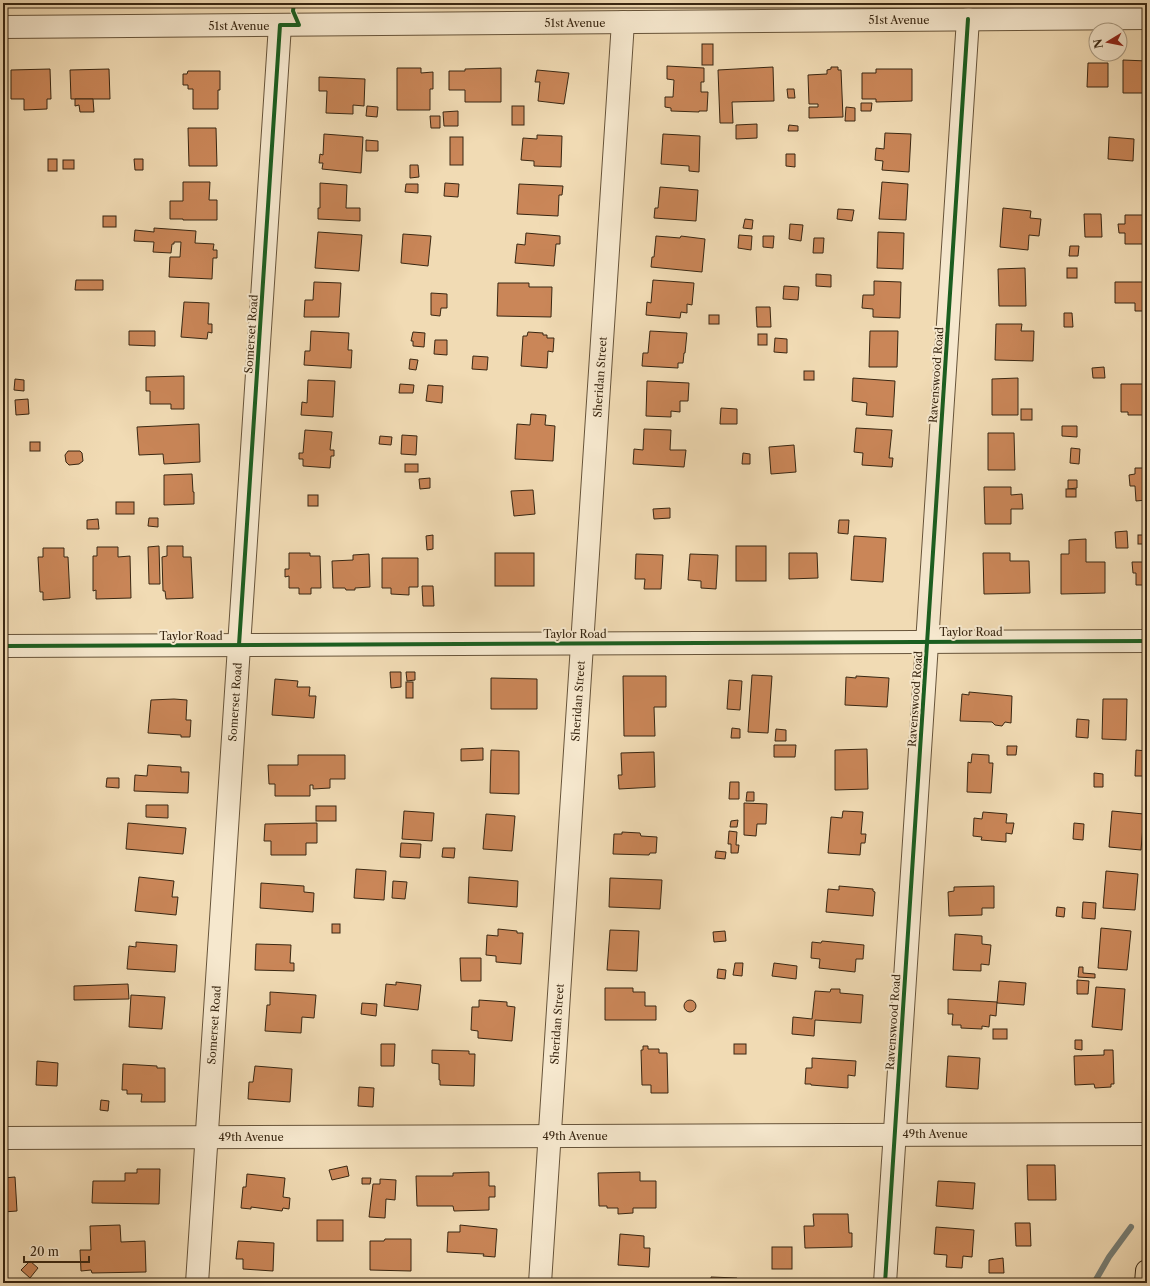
<svg xmlns="http://www.w3.org/2000/svg" width="1150" height="1286" font-family="'Libre Caslon Text',serif">
<style>
.lines{fill:none;stroke-linecap:round;stroke-linejoin:round}
.stream{stroke:#767e76;stroke-width:6}
.building{fill:#ca8658;stroke:#392712}
.minor-casing{stroke:#67543a;stroke-width:24}
.major-casing{stroke:#392712;stroke-width:24}
.minor{stroke:#f6e8ce;stroke-width:22}
.major{stroke:#f1dbb4;stroke-width:22}
.cycleway-casing{stroke:#f6e8ce;stroke-width:6}
.cycleway{stroke:#1b5e20;stroke-width:4}
.labels{text-anchor:middle;stroke-width:4;stroke-linejoin:round;paint-order:stroke}
.street-label{font-size:11px;fill:#392712;stroke:#f6e8ce}
</style>
<rect width="100%" height="100%" fill="#f1dbb4"/>
<filter id="stains"><feTurbulence type="fractalNoise" baseFrequency=".005" numOctaves="4"/><feColorMatrix values="0 0 0 0 .2 0 0 0 0 .09 0 0 0 0 .02 0 0 0 .5 -.17"/></filter>
<radialGradient id="worn" r=".72"><stop offset=".6" stop-color="#630" stop-opacity="0"/><stop offset="1" stop-color="#630" stop-opacity=".3"/></radialGradient>
<g class="lines">
<polyline class="stream" points="1094,1283 1109,1257 1131,1227"/>
</g>
<g class="building">
<rect x="702" y="44" width="11" height="21"/>
<polygon points="1123,60 1147,61 1147,93 1123,93"/>
<polygon points="1088,63 1108,63 1108,87 1087,87"/>
<polygon points="667,66 704,68 704,82 701,82 701,92 708,92 707,111 699,111 699,112 671,111 671,108 665,107 665,97 673,97 674,80 667,79"/>
<polygon points="773,67 774,101 732,102 733,123 720,123 718,70"/>
<polygon points="831,67 838,67 838,70 841,70 843,117 809,118 809,107 818,107 818,104 809,104 808,75 827,74 827,70 831,69"/>
<polygon points="397,68 421,68 421,73 433,72 433,89 430,89 430,110 397,110"/>
<polygon points="501,68 501,102 465,102 465,90 449,90 449,71 465,71 465,69"/>
<polygon points="50,69 51,99 47,99 47,109 24,110 24,99 11,99 11,70"/>
<polygon points="109,69 110,99 71,99 70,70"/>
<polygon points="876,69 912,69 912,101 876,102 876,99 862,99 862,73 876,73"/>
<polygon points="537,70 569,73 564,104 538,101 540,82 535,82"/>
<polygon points="188,71 220,71 220,90 218,90 218,109 193,109 193,89 188,89 188,85 183,85 183,74 187,74"/>
<polygon points="319,77 365,79 364,106 353,105 353,114 326,113 327,91 319,91"/>
<polygon points="787,89 794,89 795,98 788,98"/>
<polygon points="75,99 93,99 94,112 80,112 79,105 75,106"/>
<polygon points="861,103 872,103 871,111 861,111"/>
<polygon points="367,106 378,107 377,117 366,116"/>
<rect x="512" y="106" width="12" height="19"/>
<polygon points="846,107 855,108 855,121 845,121"/>
<polygon points="458,111 458,126 444,126 443,112"/>
<polygon points="430,116 440,116 440,128 431,128"/>
<polygon points="757,124 757,138 736,139 736,125"/>
<polygon points="789,125 798,126 798,131 788,131"/>
<polygon points="188,128 216,128 217,166 189,166"/>
<polygon points="885,133 911,134 909,172 882,170 883,161 875,160 876,148 884,149"/>
<polygon points="324,134 363,137 361,173 322,169 323,163 319,163 320,154 323,155"/>
<polygon points="663,134 700,136 699,172 689,171 689,166 661,164"/>
<polygon points="537,135 562,136 561,167 534,166 534,161 521,160 523,138 537,139"/>
<rect x="450" y="137" width="13" height="28"/>
<polygon points="1109,137 1134,139 1133,161 1108,159"/>
<polygon points="366,140 378,141 378,151 366,151"/>
<polygon points="786,154 795,154 795,167 786,166"/>
<rect x="48" y="159" width="9" height="12"/>
<polygon points="134,159 143,159 143,170 135,170"/>
<rect x="63" y="160" width="11" height="9"/>
<polygon points="410,165 418,165 419,177 410,178"/>
<polygon points="183,182 210,182 209,200 217,200 217,220 183,220 183,219 170,219 170,201 183,201"/>
<polygon points="882,182 908,184 906,220 879,219"/>
<polygon points="320,183 347,185 346,208 360,208 360,221 318,219 318,208 320,208"/>
<polygon points="445,183 459,184 458,197 444,196"/>
<polygon points="406,184 418,184 418,193 405,192"/>
<polygon points="519,184 563,186 562,195 559,195 558,216 517,214"/>
<polygon points="660,187 698,190 696,221 654,218 655,208 658,208"/>
<polygon points="1003,208 1031,211 1030,218 1041,219 1039,236 1029,235 1028,250 1000,247"/>
<polygon points="838,209 854,210 852,221 837,219"/>
<polygon points="1084,214 1101,214 1102,237 1085,237"/>
<polygon points="1125,215 1147,215 1147,244 1125,244 1125,233 1119,233 1118,224 1125,224"/>
<rect x="103" y="216" width="13" height="11"/>
<polygon points="745,219 753,220 752,229 743,228"/>
<polygon points="790,224 803,225 801,241 789,239"/>
<polygon points="154,228 196,231 195,243 214,244 213,250 217,250 217,258 213,258 212,279 169,277 170,257 180,257 181,242 174,242 174,244 172,244 171,253 153,252 154,242 134,241 135,230 154,232"/>
<polygon points="318,232 362,235 359,271 315,268"/>
<polygon points="878,232 904,233 903,269 877,268"/>
<polygon points="526,233 560,236 560,244 556,244 554,266 515,263 517,244 525,245"/>
<polygon points="403,234 431,236 428,266 401,263"/>
<polygon points="739,235 752,236 751,250 738,248"/>
<polygon points="656,236 680,238 681,236 705,239 702,272 651,267 652,257 654,257"/>
<polygon points="763,236 774,236 773,248 763,247"/>
<polygon points="814,238 824,238 823,253 813,253"/>
<polygon points="1070,246 1079,246 1078,256 1069,256"/>
<polygon points="1025,268 1026,306 999,306 998,269"/>
<rect x="1067" y="268" width="10" height="10"/>
<polygon points="816,274 831,275 831,287 816,286"/>
<polygon points="76,280 103,280 103,290 75,290"/>
<polygon points="653,280 694,283 692,305 687,304 687,313 681,312 680,318 646,315 647,302 651,303"/>
<polygon points="874,281 901,282 900,318 873,317 873,309 862,308 863,295 874,295"/>
<polygon points="314,282 341,283 339,317 304,317 305,300 313,300"/>
<polygon points="1115,282 1147,282 1147,311 1135,311 1135,303 1115,303"/>
<polygon points="498,283 529,283 529,287 552,287 551,317 497,316"/>
<polygon points="784,286 799,287 798,300 783,299"/>
<polygon points="431,293 447,294 447,308 441,308 440,316 431,315"/>
<polygon points="184,302 209,303 208,324 212,324 212,333 208,332 207,339 181,337"/>
<polygon points="756,307 770,307 771,327 757,327"/>
<polygon points="1064,313 1072,313 1073,327 1064,327"/>
<rect x="709" y="315" width="10" height="9"/>
<polygon points="996,324 1022,324 1021,331 1034,331 1033,361 995,360"/>
<polygon points="129,331 155,331 155,346 129,345"/>
<polygon points="311,331 349,333 348,350 352,350 351,368 304,365 305,351 310,351"/>
<polygon points="650,331 687,333 685,353 684,353 683,363 678,363 678,368 642,366 643,353 648,353"/>
<polygon points="870,331 898,331 897,367 869,367"/>
<polygon points="413,332 425,333 424,347 413,346 413,341 411,341"/>
<polygon points="528,332 543,333 543,335 547,335 547,338 554,338 553,352 548,351 547,368 521,366 523,336 527,336"/>
<rect x="758" y="334" width="9" height="11"/>
<polygon points="775,338 787,339 787,353 774,352"/>
<polygon points="435,340 447,340 447,355 434,354"/>
<polygon points="473,356 488,357 487,370 472,369"/>
<polygon points="410,359 418,360 416,370 409,369"/>
<polygon points="1104,367 1105,378 1093,378 1092,368"/>
<rect x="804" y="371" width="10" height="9"/>
<polygon points="184,376 184,409 171,409 171,404 150,404 150,391 146,391 146,377"/>
<polygon points="853,378 895,381 893,417 866,415 867,403 852,401"/>
<polygon points="1018,378 1018,415 992,415 992,379"/>
<polygon points="15,379 24,380 24,391 14,390"/>
<polygon points="308,380 335,381 333,417 301,415 302,402 307,403"/>
<polygon points="647,381 689,383 688,401 680,401 680,412 671,411 671,417 646,416"/>
<polygon points="400,384 414,385 413,393 399,393"/>
<polygon points="1121,384 1147,384 1147,415 1128,415 1128,412 1121,412"/>
<polygon points="428,385 443,386 442,403 426,401"/>
<polygon points="28,399 29,414 16,415 15,400"/>
<polygon points="721,408 737,409 737,424 720,424"/>
<rect x="1021" y="409" width="11" height="11"/>
<polygon points="531,414 546,415 545,425 555,426 553,461 515,459 517,424 530,425"/>
<polygon points="199,424 200,462 164,464 163,454 139,455 137,427"/>
<polygon points="1062,426 1077,426 1077,437 1062,436"/>
<polygon points="856,428 892,430 889,458 893,458 892,467 862,465 863,453 854,452"/>
<polygon points="644,429 671,430 670,450 686,450 684,467 633,464 634,449 643,450"/>
<polygon points="305,430 332,432 330,450 334,450 334,456 331,456 330,468 303,466 303,459 299,459 299,453 303,453"/>
<polygon points="988,433 1014,433 1015,470 988,470"/>
<polygon points="402,435 417,436 416,455 401,454"/>
<polygon points="380,436 392,437 391,445 379,444"/>
<rect x="30" y="442" width="10" height="9"/>
<polygon points="794,445 796,472 771,474 769,447"/>
<polygon points="1071,448 1080,449 1079,464 1070,463"/>
<polygon points="68,451 80,451 82,453 83,461 79,464 69,465 66,462 65,455"/>
<polygon points="743,453 750,454 750,464 742,464"/>
<rect x="405" y="464" width="13" height="8"/>
<polygon points="1135,468 1147,468 1147,500 1136,501 1135,486 1130,486 1129,475 1135,474"/>
<polygon points="192,474 193,492 194,492 194,504 164,505 164,475"/>
<polygon points="430,478 430,488 420,489 419,479"/>
<polygon points="1068,480 1077,480 1077,488 1068,489"/>
<polygon points="984,487 1011,487 1011,495 1022,494 1023,509 1011,509 1011,524 985,524"/>
<rect x="1066" y="489" width="10" height="8"/>
<polygon points="533,490 535,514 514,516 511,491"/>
<rect x="308" y="495" width="10" height="11"/>
<rect x="116" y="502" width="18" height="12"/>
<polygon points="670,508 670,518 654,519 653,509"/>
<polygon points="149,518 158,518 158,527 148,526"/>
<polygon points="98,519 99,529 87,529 87,520"/>
<polygon points="839,520 849,520 848,534 838,533"/>
<polygon points="1127,531 1128,548 1116,548 1115,532"/>
<polygon points="433,535 433,549 427,550 426,536"/>
<rect x="1138" y="535" width="9" height="9"/>
<polygon points="854,536 886,538 883,582 851,580"/>
<polygon points="1086,539 1086,562 1105,562 1105,593 1061,594 1061,554 1069,554 1069,540"/>
<polygon points="159,546 160,584 149,584 148,547"/>
<polygon points="167,546 183,546 183,557 191,557 193,598 166,599 165,591 163,591 162,557 167,556"/>
<rect x="736" y="546" width="30" height="35"/>
<polygon points="97,547 118,547 118,557 130,556 131,598 96,599 96,590 93,591 93,556 97,556"/>
<polygon points="43,548 64,548 64,557 68,557 70,598 43,600 43,592 40,592 38,557 43,557"/>
<polygon points="289,553 310,553 310,556 320,556 321,588 311,588 311,594 299,594 299,588 289,588 289,576 285,577 285,569 289,569"/>
<rect x="495" y="553" width="39" height="33"/>
<polygon points="789,553 817,553 818,578 789,579"/>
<polygon points="983,553 1010,553 1010,561 1029,561 1030,593 984,594"/>
<polygon points="369,554 370,587 355,588 355,590 346,590 345,588 333,588 332,561 353,560 353,555"/>
<polygon points="636,554 663,555 661,589 644,589 645,579 635,579"/>
<polygon points="690,554 718,555 716,589 701,588 701,581 688,580"/>
<polygon points="382,558 418,558 418,587 409,587 409,595 391,594 391,588 382,588"/>
<polygon points="1132,562 1147,562 1147,585 1136,585 1136,573 1133,573"/>
<polygon points="422,586 433,586 434,606 423,606"/>
<polygon points="390,672 401,672 401,687 391,688"/>
<polygon points="406,672 415,672 415,680 407,681"/>
<polygon points="752,675 772,676 768,733 748,732"/>
<polygon points="623,676 666,676 666,707 654,707 655,736 624,736"/>
<polygon points="856,676 889,678 887,707 845,705 846,677 856,678"/>
<polygon points="491,678 537,679 537,709 491,709"/>
<polygon points="275,679 298,681 297,687 310,687 309,696 316,696 314,718 272,715"/>
<polygon points="729,680 742,681 740,710 727,709"/>
<rect x="406" y="682" width="7" height="16"/>
<polygon points="969,692 1012,696 1011,723 1005,722 1002,726 995,725 992,722 960,721 962,694 969,695"/>
<polygon points="174,699 187,700 186,720 191,720 190,737 181,737 181,735 148,733 151,700"/>
<polygon points="1103,699 1127,699 1126,740 1102,739"/>
<polygon points="1077,719 1089,720 1088,738 1076,737"/>
<polygon points="732,728 740,729 740,738 731,738"/>
<polygon points="776,729 786,730 786,741 775,741"/>
<polygon points="774,745 796,745 795,757 774,757"/>
<polygon points="1007,746 1017,746 1016,755 1007,755"/>
<polygon points="483,748 483,760 461,761 461,749"/>
<polygon points="867,749 868,789 835,790 835,750"/>
<polygon points="491,750 519,751 519,794 490,793"/>
<polygon points="1136,750 1147,751 1146,776 1135,776"/>
<polygon points="654,752 655,787 619,789 618,775 622,775 621,753"/>
<polygon points="972,754 989,755 989,763 993,763 991,793 967,792 968,762 971,763"/>
<polygon points="298,755 345,755 345,779 330,779 330,788 313,789 313,785 310,785 310,796 275,796 275,784 269,784 268,765 298,765"/>
<polygon points="148,765 181,767 181,772 189,772 188,793 134,791 135,775 147,776"/>
<polygon points="1094,773 1103,774 1103,787 1094,787"/>
<polygon points="107,778 119,778 119,788 106,787"/>
<polygon points="730,782 739,782 739,799 729,799"/>
<polygon points="747,792 754,792 754,801 746,801"/>
<polygon points="744,803 767,804 766,824 757,824 756,836 744,835"/>
<polygon points="146,805 168,805 168,818 146,817"/>
<rect x="316" y="806" width="20" height="15"/>
<polygon points="404,811 434,813 432,841 402,839"/>
<polygon points="843,811 863,812 861,834 866,834 865,843 861,843 860,855 828,853 831,817 842,818"/>
<polygon points="1112,811 1144,814 1141,850 1109,847"/>
<polygon points="983,812 1007,814 1006,823 1014,823 1012,834 1006,833 1006,842 981,840 982,837 973,836 974,818 982,819"/>
<polygon points="486,814 515,816 512,851 483,849"/>
<polygon points="738,820 737,827 730,827 731,821"/>
<polygon points="128,823 186,828 183,854 126,849"/>
<polygon points="317,823 317,843 306,843 306,855 271,855 271,841 264,841 265,824"/>
<polygon points="1074,823 1084,824 1083,840 1073,839"/>
<polygon points="729,831 737,832 736,845 739,845 738,853 731,853 731,844 728,844"/>
<polygon points="622,832 640,833 641,836 657,837 656,853 650,853 649,855 613,854 614,834 622,834"/>
<polygon points="401,843 421,844 420,858 400,857"/>
<polygon points="443,848 455,848 454,858 442,857"/>
<polygon points="716,851 726,852 725,859 715,858"/>
<polygon points="356,869 386,871 384,900 354,898"/>
<polygon points="1106,871 1138,874 1135,910 1103,908"/>
<polygon points="139,877 174,881 172,897 178,897 176,915 135,911"/>
<polygon points="469,877 518,881 517,907 468,903"/>
<polygon points="610,878 662,880 660,909 609,907"/>
<polygon points="393,881 407,882 405,899 392,898"/>
<polygon points="261,883 304,886 304,892 314,893 313,912 260,908"/>
<polygon points="839,886 873,889 873,891 875,892 873,916 826,912 828,889 839,890"/>
<polygon points="994,886 994,908 982,908 982,915 949,916 948,892 954,891 954,887"/>
<polygon points="1083,902 1096,903 1095,919 1082,918"/>
<polygon points="1057,907 1065,908 1064,917 1056,916"/>
<rect x="332" y="924" width="8" height="9"/>
<polygon points="1101,928 1131,931 1127,970 1098,968"/>
<polygon points="498,929 517,931 517,933 523,933 521,964 496,962 496,956 486,955 487,935 498,936"/>
<polygon points="610,930 639,931 637,971 607,970"/>
<polygon points="725,931 726,941 714,942 713,932"/>
<polygon points="955,934 982,936 982,944 991,945 989,965 981,964 981,971 953,970"/>
<polygon points="822,941 864,945 863,959 856,959 855,972 819,968 820,959 811,958 812,942 821,943"/>
<polygon points="136,942 177,945 175,972 127,969 129,946 136,947"/>
<polygon points="256,944 291,945 290,963 294,963 294,971 255,970"/>
<polygon points="460,958 481,958 481,981 461,981"/>
<polygon points="735,963 743,963 742,976 733,975"/>
<polygon points="774,963 797,966 796,979 772,976"/>
<polygon points="1079,967 1083,967 1083,973 1095,974 1095,978 1078,977"/>
<polygon points="718,969 726,970 725,979 717,978"/>
<polygon points="1077,980 1089,981 1088,994 1077,994"/>
<polygon points="999,981 1026,983 1024,1005 997,1003"/>
<polygon points="396,982 421,985 418,1010 384,1006 386,984 396,985"/>
<polygon points="128,984 129,999 74,1000 74,986"/>
<polygon points="1096,987 1125,989 1122,1030 1092,1027"/>
<polygon points="605,988 633,988 633,992 645,992 645,1006 656,1006 656,1020 605,1020"/>
<polygon points="831,989 840,989 840,993 863,995 861,1023 815,1020 814,1036 792,1034 793,1017 812,1019 815,991 830,992"/>
<polygon points="270,992 316,995 314,1018 302,1017 301,1033 265,1031 267,1005 270,1005"/>
<polygon points="131,995 165,997 162,1029 129,1027"/>
<polygon points="948,999 997,1002 996,1016 990,1015 989,1027 982,1026 982,1029 961,1028 961,1025 952,1025 953,1014 948,1014"/>
<circle cx="690" cy="1006" r="6"/>
<polygon points="479,1000 507,1002 507,1006 515,1007 512,1041 478,1038 478,1031 471,1030 472,1007 479,1007"/>
<polygon points="362,1003 377,1004 376,1016 361,1014"/>
<rect x="993" y="1029" width="14" height="10"/>
<polygon points="1075,1040 1082,1040 1082,1050 1075,1049"/>
<polygon points="381,1044 395,1044 394,1066 381,1066"/>
<rect x="734" y="1044" width="12" height="10"/>
<polygon points="643,1046 648,1046 648,1049 659,1049 659,1053 667,1053 668,1093 651,1093 651,1085 642,1085 641,1050 643,1050"/>
<polygon points="432,1050 469,1051 469,1054 475,1054 474,1086 440,1085 440,1080 439,1080 439,1064 432,1063"/>
<polygon points="1104,1050 1113,1050 1114,1084 1111,1084 1111,1087 1095,1088 1094,1084 1075,1085 1074,1056 1104,1055"/>
<polygon points="948,1056 980,1058 978,1089 946,1087"/>
<polygon points="812,1058 856,1061 855,1076 848,1075 848,1088 811,1085 811,1084 805,1084 806,1068 812,1068"/>
<polygon points="37,1061 58,1063 57,1086 36,1085"/>
<polygon points="123,1064 157,1066 157,1068 165,1068 165,1102 141,1102 142,1094 127,1094 127,1090 122,1090"/>
<polygon points="255,1066 292,1069 290,1102 248,1099 249,1082 253,1082"/>
<polygon points="359,1087 374,1088 373,1107 358,1106"/>
<polygon points="101,1100 109,1101 108,1111 100,1110"/>
<polygon points="1027,1165 1055,1165 1056,1200 1028,1200"/>
<polygon points="347,1166 349,1176 332,1180 329,1170"/>
<polygon points="137,1169 160,1169 159,1204 92,1203 93,1181 125,1181 125,1173 137,1173"/>
<polygon points="489,1172 489,1186 495,1186 495,1197 489,1197 489,1210 454,1211 453,1206 417,1206 416,1176 453,1176 453,1173"/>
<polygon points="640,1172 640,1181 656,1181 656,1208 633,1208 633,1213 618,1214 618,1208 607,1208 607,1206 599,1206 598,1173"/>
<polygon points="247,1174 285,1178 283,1197 290,1198 289,1209 283,1208 282,1211 251,1207 251,1209 241,1208 243,1187 246,1187"/>
<polygon points="15,1177 17,1211 3,1212 3,1178"/>
<polygon points="362,1178 371,1178 370,1184 362,1184"/>
<polygon points="380,1179 396,1180 395,1200 386,1199 385,1218 369,1217 373,1184 380,1184"/>
<polygon points="938,1181 975,1183 973,1209 936,1206"/>
<polygon points="813,1214 848,1214 849,1233 852,1233 852,1247 805,1248 804,1226 814,1226"/>
<rect x="317" y="1220" width="26" height="21"/>
<polygon points="1015,1223 1030,1223 1031,1246 1016,1246"/>
<polygon points="120,1225 121,1242 145,1241 146,1272 92,1273 91,1270 81,1271 80,1250 91,1250 90,1226"/>
<polygon points="460,1225 497,1229 495,1257 483,1256 484,1254 447,1252 448,1232 460,1232"/>
<polygon points="936,1227 974,1230 972,1257 963,1256 962,1268 946,1267 947,1255 934,1254"/>
<polygon points="620,1234 644,1236 644,1248 650,1248 649,1267 618,1265"/>
<polygon points="385,1239 411,1239 411,1271 370,1270 370,1241 384,1241"/>
<polygon points="238,1241 274,1243 273,1271 243,1269 243,1259 236,1259"/>
<rect x="772" y="1247" width="20" height="22"/>
<polygon points="1003,1258 1004,1273 989,1273 989,1260"/>
<polygon points="30,1261 38,1268 30,1278 21,1270"/>
<polygon points="711,1277 737,1278 737,1283 711,1283"/>
<polygon points="940,1280 963,1281 963,1283 923,1283 923,1282 940,1282"/>
</g>
<g class="lines">
<defs>
<g id="minor">
<polyline points="3,27 1147,18"/>
<polyline points="3,646 1147,641"/>
<polyline points="3,1138 1147,1134"/>
<polyline points="197,1283 280,25"/>
<polyline points="540,1283 623,22"/>
<polyline points="885,1283 968,19"/>
</g>
<polyline id="major" points="1146,1283 1147,1271"/>
</defs>
<use href="#minor" class="minor-casing"/>
<use href="#major" class="major-casing"/>
<use href="#minor" class="minor"/>
<use href="#major" class="major"/>
<defs>
<g id="cycleway">
<polyline points="239,645 280,25 299,25 293,11 294,3"/>
<polyline points="3,646 1147,641"/>
<polyline points="885,1283 968,19"/>
</g>
</defs>
<use href="#cycleway" class="cycleway-casing"/>
<use href="#cycleway" class="cycleway"/>
</g>
<g class="labels">
<g class="street-label">
<text x="899" y="24">51st Avenue</text>
<text x="575" y="27">51st Avenue</text>
<text x="239" y="30">51st Avenue</text>
<text transform="translate(251 334) rotate(-86)" y="4">Somerset Road</text>
<text transform="translate(936 375) rotate(-86)" y="4">Ravenswood Road</text>
<text transform="translate(600 377) rotate(-86)" y="4">Sheridan Street</text>
<text x="971" y="636">Taylor Road</text>
<text x="575" y="638">Taylor Road</text>
<text x="191" y="640">Taylor Road</text>
<text transform="translate(915 699) rotate(-86)" y="4">Ravenswood Road</text>
<text transform="translate(578 701) rotate(-86)" y="4">Sheridan Street</text>
<text transform="translate(235 702) rotate(-86)" y="4">Somerset Road</text>
<text transform="translate(893 1022) rotate(-86)" y="4">Ravenswood Road</text>
<text transform="translate(557 1024) rotate(-86)" y="4">Sheridan Street</text>
<text transform="translate(214 1025) rotate(-86)" y="4">Somerset Road</text>
<text x="935" y="1138">49th Avenue</text>
<text x="575" y="1140">49th Avenue</text>
<text x="251" y="1141">49th Avenue</text>
</g>
</g>
<rect width="1150" height="1286" fill="none" stroke="#f1dbb4" stroke-width="16"/>
<rect x="4" y="4" width="1142" height="1278" fill="none" stroke="#392712" stroke-width="2"/>
<rect x="8" y="8" width="1134" height="1270" fill="none" stroke="#392712"/>
<g transform="translate(1108 42) rotate(260)"><circle r="19" fill="#f6e8ce" stroke="#aa9b83"/>
<path d="M0-3L7 15L0 10L-7 15Z" fill="#8f2418"/>
<text y="-6" font-size="11" font-weight="bold" text-anchor="middle" fill="#392712">N</text>
</g>
<path d="M24 1256v6h65v-6" fill="none" stroke="#392712" stroke-width="2"/>
<text x="30" y="1256" font-size="12" fill="#392712" stroke="#f6e8ce" stroke-width="3" paint-order="stroke">20 m</text>
<rect width="100%" height="100%" filter="url(#stains)"/>
<rect width="100%" height="100%" fill="url(#worn)"/>
</svg>
